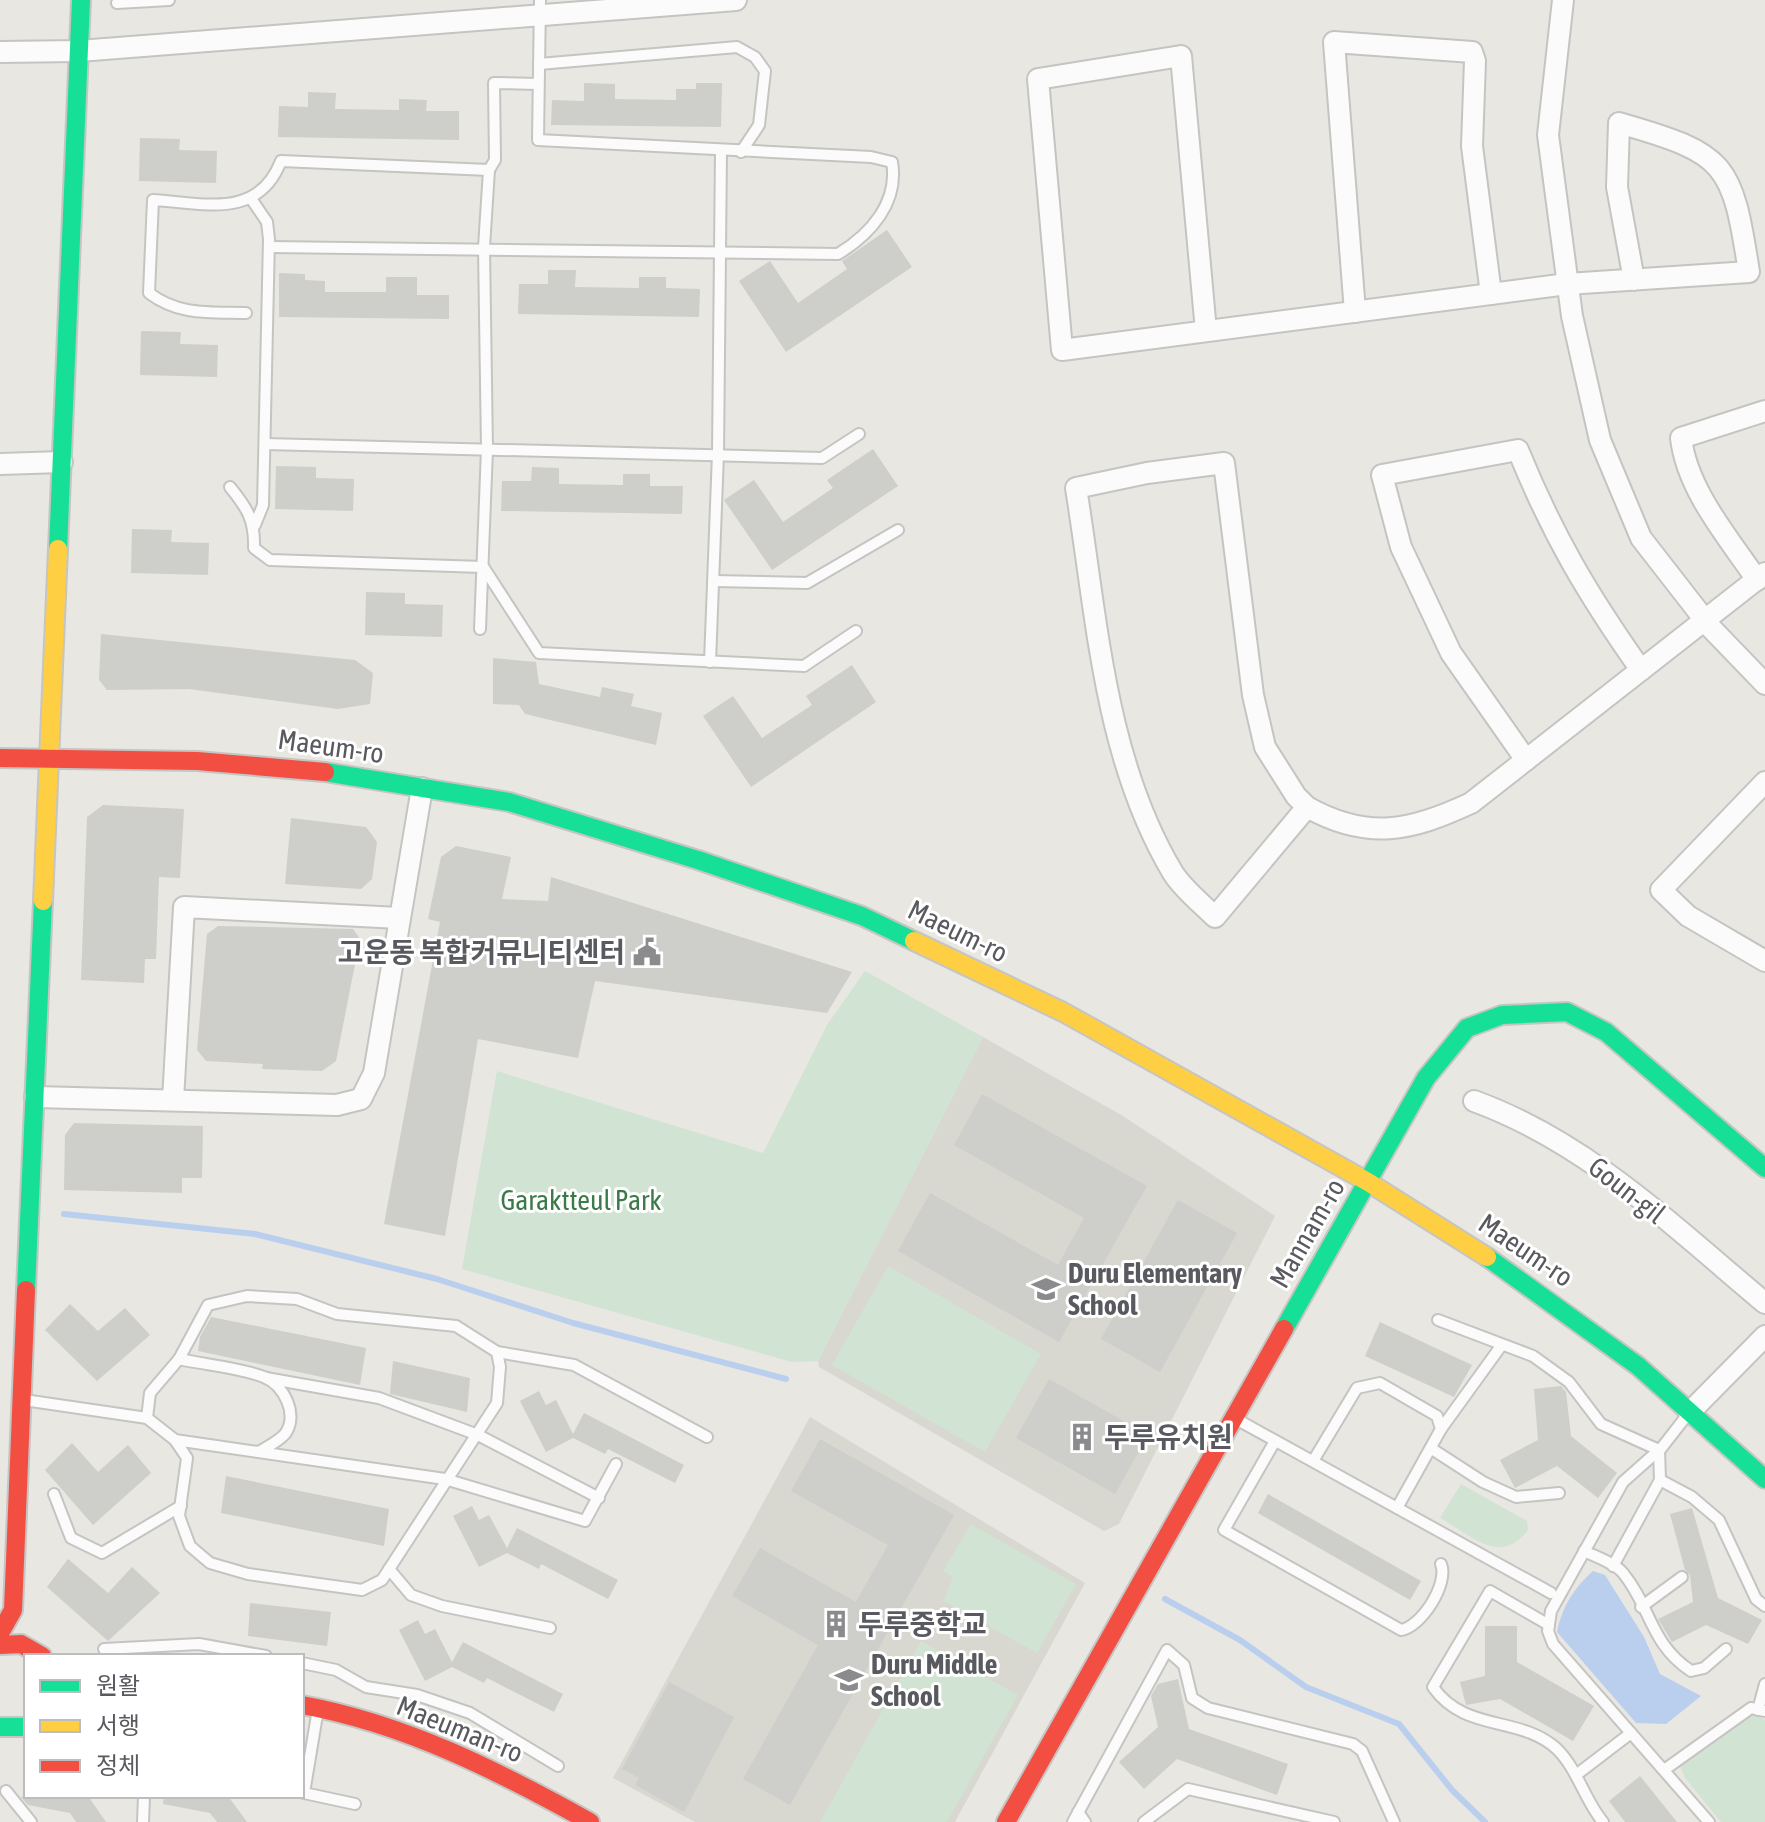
<svg xmlns="http://www.w3.org/2000/svg" width="1765" height="1822" font-family="'Asap Condensed','Noto Sans KR',sans-serif">
<style>
.education{fill:#d8d7d0}
.green{fill:#d1e3d2}
.water{fill:#bacfee}
.lines{fill:none;stroke-linecap:round;stroke-linejoin:round}
.stream{stroke:#bacfee;stroke-width:6}
.building{fill:#cececb}
.lane-casing{stroke:#c5c4c2;stroke-width:14}
.street-casing{stroke:#c5c4c2;stroke-width:24}
.fast-casing{stroke:#c5c5c4;stroke-width:22}
.slow-casing{stroke:#c5c5c4;stroke-width:22}
.jam-casing{stroke:#c5c5c4;stroke-width:22}
.lane{stroke:#fcfbfb;stroke-width:10}
.street{stroke:#fcfbfb;stroke-width:20}
.fast{stroke:#16e098;stroke-width:18}
.slow{stroke:#ffcf43;stroke-width:18}
.jam{stroke:#f24e42;stroke-width:18}
.labels{text-anchor:middle;stroke-width:6;stroke-linejoin:round;paint-order:stroke}
.street-label{font-size:28px;fill:#595a5f;stroke:#fff}
.poi-label{font-size:28px;font-weight:bold;fill:#595a5f;stroke:#fff;text-anchor:start}
.park-label{font-size:28px;fill:#3d7a4a;stroke:#fff}
</style>
<rect width="100%" height="100%" fill="#e8e7e2"/>
<g class="education">
<polygon points="983,1037 1123,1116 1275,1216 1119,1524 1104,1531 819,1367 818,1361"/>
<polygon points="810,1417 1085,1583 955,1822 695,1822 613,1778"/>
</g>
<g class="green">
<polygon points="865,971 983,1037 818,1361 792,1362 462,1269 497,1071 763,1153 827,1025"/>
<polygon points="888,1266 1041,1354 985,1452 832,1365"/>
<path d="M1461,1484L1527,1521L1528,1530C1500,1567 1471,1535 1440,1518Z"/>
<polygon points="971,1524 1076,1584 1037,1653 944,1601 953,1577 943,1571"/>
<polygon points="921,1641 1018,1695 947,1822 820,1822"/>
<path d="M1747,1712L1757,1713L1765,1720V1822H1721L1685,1778L1678,1761C1687,1738 1724,1720 1747,1712Z"/>
</g>
<path class="water" d="M1593,1571L1605,1575L1644,1637L1660,1674L1701,1696L1666,1724L1636,1723L1557,1632C1562,1606 1574,1588 1593,1571Z"/>
<g class="lines">
<g class="stream">
<polyline points="64,1214 255,1234 437,1279 573,1323 786,1379"/>
<polyline points="1165,1599 1240,1640 1306,1687 1399,1724 1452,1790 1485,1822"/>
</g>
</g>
<g class="building">
<polygon points="584,83 615,84 615,99 676,100 676,89 696,89 696,83 722,83 721,127 551,125 552,100 584,101"/>
<polygon points="308,92 336,93 335,109 399,110 399,99 427,100 426,111 459,111 459,140 278,137 279,106 308,107"/>
<polygon points="140,138 180,139 179,150 217,151 216,183 139,181"/>
<polygon points="887,230 912,267 786,352 739,281 770,261 798,303 847,269 842,261"/>
<polygon points="548,270 576,270 575,287 639,288 639,277 666,277 666,288 700,289 699,317 518,314 519,284 548,284"/>
<polygon points="279,273 305,274 305,280 325,281 325,292 386,292 386,277 417,277 417,295 449,295 449,319 279,317"/>
<polygon points="141,331 181,332 180,344 218,345 217,377 140,375"/>
<polygon points="873,449 898,486 772,570 724,500 754,480 783,522 833,488 827,480"/>
<polygon points="276,466 316,467 316,478 354,479 353,511 275,509"/>
<polygon points="532,467 559,468 559,484 623,485 623,474 650,474 650,486 683,486 682,514 501,511 502,481 531,481"/>
<polygon points="132,529 172,530 171,542 209,543 208,575 131,573"/>
<polygon points="366,592 405,593 405,604 443,605 442,637 365,635"/>
<polygon points="101,634 355,660 373,673 370,704 338,709 189,689 107,690 99,680"/>
<polygon points="493,658 536,662 539,684 600,697 602,687 634,694 631,706 662,713 656,745 525,714 519,705 493,704"/>
<polygon points="852,665 876,702 751,787 703,716 733,696 762,738 812,705 806,696"/>
<polygon points="103,805 184,809 180,878 159,877 156,959 145,959 144,983 81,980 87,817"/>
<polygon points="291,818 366,827 377,842 372,879 361,889 285,884"/>
<polygon points="456,846 511,857 502,899 548,901 551,877 852,972 827,1013 595,981 578,1058 478,1039 445,1236 384,1224 440,922 428,919 441,857"/>
<polygon points="218,926 353,929 360,939 336,1061 322,1071 262,1069 263,1064 206,1061 197,1050 207,934"/>
<polygon points="982,1094 1147,1186 1059,1342 898,1251 930,1193 1058,1265 1084,1218 954,1145"/>
<polygon points="74,1123 203,1126 202,1178 182,1178 182,1193 64,1190 65,1135"/>
<polygon points="1178,1200 1237,1233 1160,1372 1101,1339"/>
<polygon points="70,1304 98,1331 125,1308 150,1335 97,1381 45,1330"/>
<polygon points="211,1317 366,1348 360,1385 198,1351 200,1337"/>
<polygon points="1380,1322 1472,1365 1454,1397 1365,1356"/>
<polygon points="393,1361 470,1378 467,1412 390,1394"/>
<polygon points="1049,1379 1148,1435 1115,1494 1016,1438"/>
<polygon points="1561,1386 1566,1392 1571,1436 1617,1473 1598,1498 1557,1466 1515,1488 1500,1460 1538,1440 1534,1389"/>
<polygon points="539,1391 546,1405 556,1400 573,1434 584,1413 684,1465 675,1483 608,1449 605,1454 573,1438 546,1452 520,1401"/>
<polygon points="820,1439 954,1515 790,1805 743,1779 818,1645 732,1596 760,1548 856,1602 888,1545 791,1491"/>
<polygon points="72,1443 98,1472 128,1445 151,1473 93,1525 45,1470"/>
<polygon points="226,1476 389,1509 384,1546 221,1513"/>
<polygon points="1268,1494 1421,1581 1410,1600 1258,1513"/>
<polygon points="472,1506 479,1520 489,1515 507,1548 517,1528 618,1580 608,1599 541,1564 539,1569 507,1553 479,1567 453,1516"/>
<polygon points="1692,1508 1718,1598 1762,1620 1748,1644 1706,1625 1672,1642 1658,1619 1693,1602 1690,1575 1685,1570 1670,1514"/>
<polygon points="68,1559 108,1593 132,1567 160,1593 108,1641 47,1587"/>
<polygon points="250,1603 331,1612 327,1646 248,1636"/>
<polygon points="418,1620 425,1634 435,1629 452,1662 463,1642 563,1694 554,1712 487,1678 484,1683 452,1667 425,1681 399,1630"/>
<polygon points="1485,1626 1517,1626 1517,1662 1594,1706 1573,1741 1500,1699 1466,1705 1460,1682 1485,1676"/>
<polygon points="1178,1679 1189,1729 1288,1764 1277,1795 1177,1759 1144,1789 1119,1762 1158,1727 1151,1696 1158,1684"/>
<polygon points="669,1682 734,1717 684,1812 635,1785 639,1778 622,1769"/>
<polygon points="1640,1776 1677,1822 1625,1822 1609,1801"/>
<polygon points="26,1796 88,1796 106,1822 76,1822 70,1813 28,1805 21,1797"/>
<polygon points="164,1796 228,1796 247,1822 217,1822 210,1813 163,1804"/>
</g>
<g class="lines">
<defs>
<g id="lane">
<polyline points="117,3 169,0"/>
<polyline points="539,64 737,47 755,57 765,71 759,125 741,152"/>
<polyline points="252,200 267,222 269,239 263,505 255,525"/>
<path d="M269,247L838,254C871,234 899,202 892,162L871,157L538,140L540,0"/>
<path d="M246,313C211,312 179,316 149,293L153,200C204,203 258,220 281,161L489,170"/>
<polyline points="265,444 822,458 859,434"/>
<path d="M230,487C247,508 255,520 254,548L270,560L483,567"/>
<polyline points="484,568 539,653 804,666 856,631"/>
<polyline points="713,581 807,583 898,530"/>
<polyline points="480,629 487,449 484,247 489,170 495,160 494,83 538,84"/>
<polyline points="710,662 718,454 721,151"/>
<polyline points="1438,1320 1533,1356 1569,1382 1601,1424 1659,1450"/>
<polyline points="497,1352 500,1367 497,1403 382,1580 362,1590 248,1574 210,1563 190,1546 179,1516 187,1458 175,1440 147,1418 150,1393 179,1359 208,1305 247,1296 297,1299 337,1314 456,1326 497,1352 574,1365 707,1437"/>
<path d="M179,1359C206,1365 238,1367 264,1377C284,1385 299,1415 285,1434C279,1441 267,1447 259,1452"/>
<polyline points="266,1378 379,1398 478,1435 599,1498"/>
<polyline points="24,1400 147,1418"/>
<polyline points="1236,1419 1551,1593"/>
<polyline points="1441,1429 1501,1346"/>
<polyline points="175,1440 445,1479 585,1521 616,1464"/>
<path d="M1275,1441L1224,1530L1401,1630C1421,1627 1449,1584 1441,1564"/>
<polyline points="1432,1449 1483,1482 1516,1497 1559,1493"/>
<polyline points="1659,1450 1623,1482 1551,1611 1548,1631 1553,1644 1709,1822"/>
<polyline points="1656,1455 1688,1414"/>
<polyline points="1313,1461 1357,1388 1380,1383 1437,1416 1441,1429 1397,1508"/>
<polyline points="1660,1480 1692,1497 1719,1520 1756,1599 1765,1606"/>
<polyline points="54,1494 71,1538 102,1553 181,1506"/>
<path d="M1584,1551C1596,1557 1615,1563 1623,1573C1651,1607 1650,1644 1691,1671L1704,1668L1726,1649"/>
<polyline points="1613,1566 1660,1480 1659,1450"/>
<polyline points="389,1569 411,1595 442,1606 550,1628"/>
<polyline points="1641,1607 1682,1577"/>
<path d="M1549,1625L1490,1591L1433,1687C1465,1733 1520,1715 1557,1749C1578,1770 1585,1801 1603,1822"/>
<polyline points="104,1649 199,1644 266,1656"/>
<polyline points="302,1663 336,1670 366,1687 417,1695 470,1713 558,1766"/>
<polyline points="318,1709 304,1793 355,1804"/>
<polyline points="1758,1710 1765,1684"/>
<polyline points="1664,1770 1751,1708 1765,1711"/>
<polyline points="1576,1775 1631,1733"/>
<polyline points="6,1791 31,1822"/>
<polyline points="1078,1812 1085,1822"/>
<polyline points="143,1822 144,1796"/>
<polyline points="1073,1822 1167,1650 1184,1665 1192,1698 1208,1708 1353,1744 1362,1751 1394,1822"/>
<polyline points="1144,1822 1188,1789 1334,1822"/>
</g>
<g id="street">
<polyline points="1563,0 1548,135 1572,316 1600,440 1641,538 1711,628 1765,684"/>
<polyline points="0,52 79,51 736,0"/>
<polyline points="1355,312 1334,42 1472,52 1475,61 1472,146 1491,294"/>
<path d="M1206,331L1181,56L1038,79L1062,350L1567,284L1749,272C1732,162 1727,154 1619,123L1617,187L1634,280"/>
<polyline points="0,464 62,462"/>
<path d="M1757,580C1728,537 1687,490 1681,438L1765,411"/>
<path d="M1526,760L1451,653L1401,547L1382,475L1518,450C1553,536 1588,595 1641,670"/>
<polyline points="1765,782 1661,890 1688,916 1765,961"/>
<path d="M1307,807L1296,796L1265,747L1253,695L1224,463L1147,473L1076,488C1097,617 1104,758 1173,873C1183,889 1201,903 1215,917L1307,807C1368,841 1411,831 1471,803L1765,573"/>
<polyline points="35,1097 337,1105 361,1099 374,1073 422,788"/>
<polyline points="173,1100 184,907 399,918"/>
<path d="M1474,1101C1587,1142 1674,1227 1765,1303"/>
<polyline points="1689,1413 1765,1336"/>
</g>
<g id="fast">
<polyline points="58,549 81,0"/>
<polyline points="325,772 509,802 698,860 862,916 914,941"/>
<polyline points="1487,1257 1638,1366 1765,1479"/>
<polyline points="26,1290 43,901"/>
<polyline points="1284,1329 1426,1078 1467,1028 1502,1015 1567,1012 1606,1032 1765,1168"/>
<polyline points="0,1727 26,1727"/>
</g>
<g id="slow">
<polyline points="43,901 58,549"/>
<polyline points="914,941 1063,1012 1368,1182 1487,1257"/>
</g>
<g id="jam">
<polyline points="0,758 197,761 325,772"/>
<polyline points="0,1633 13,1610 26,1290"/>
<polyline points="0,1645 21,1644 42,1656"/>
<path d="M302,1705C406,1724 498,1771 590,1822"/>
<polyline points="1006,1822 1284,1329"/>
</g>
</defs>
<use href="#lane" class="lane-casing"/>
<use href="#street" class="street-casing"/>
<use href="#fast" class="fast-casing"/>
<use href="#slow" class="slow-casing"/>
<use href="#jam" class="jam-casing"/>
<use href="#lane" class="lane"/>
<use href="#street" class="street"/>
<use href="#fast" class="fast"/>
<use href="#slow" class="slow"/>
<use href="#jam" class="jam"/>
</g>
<defs>
<symbol id="civic-bare" viewBox="-9 -9 18 18"><path d="M-.6-6.5H3V-4.5H.6V-3L4-1V1h2V6H-6V1h2V-1L-.6-3ZM-1.2 2.5V6h2.4V2.5Z" fill="#8b8b8d" stroke="#fff" stroke-width="2.5" paint-order="stroke"/></symbol>
<symbol id="school-bare" viewBox="-9 -9 18 18"><path d="M0-5L7-2L0 1L-7-2ZM-4 1L0 2.5L4 1V4Q0 6-4 4Z" fill="#8b8b8d" stroke="#fff" stroke-width="2.5" paint-order="stroke"/></symbol>
<symbol id="building-bare" viewBox="-9 -9 18 18"><path d="M-4-6H4V6H1V3H-1V6H-4ZM-2.5-4.3h1.7v1.8h-1.7ZM.8-4.3h1.7v1.8H.8ZM-2.5-1h1.7V.8h-1.7ZM.8-1h1.7V.8H.8Z" fill="#8b8b8d" stroke="#fff" stroke-width="2.5" paint-order="stroke"/></symbol>
</defs>
<g fill-rule="evenodd">
<use href="#civic-bare" x="627" y="932" width="40" height="40"/>
<use href="#school-bare" x="1026" y="1269" width="40" height="40"/>
<use href="#building-bare" x="1062" y="1417" width="40" height="40"/>
<use href="#building-bare" x="816" y="1604" width="40" height="40"/>
<use href="#school-bare" x="829" y="1660" width="40" height="40"/>
</g>
<g class="labels">
<g class="street-label">
<text transform="translate(331 746) rotate(8)" y="10">Maeum-ro</text>
<text transform="translate(958 931) rotate(26)" y="10">Maeum-ro</text>
<text transform="translate(1627 1190) rotate(38)" y="10">Goun-gil</text>
<text transform="translate(1307 1233) rotate(-60)" y="10">Mannam-ro</text>
<text transform="translate(1526 1250) rotate(34)" y="10">Maeum-ro</text>
<text transform="translate(460 1729) rotate(22)" y="10">Maeuman-ro</text>
</g>
<g class="poi-label">
<text x="625" y="962" text-anchor="end">고운동 복합커뮤니티센터</text>
<text x="1068" y="1283">Duru Elementary<tspan x="1068" dy="32">School</tspan></text>
<text x="1104" y="1447">두루유치원</text>
<text x="858" y="1634">두루중학교</text>
<text x="871" y="1674">Duru Middle<tspan x="871" dy="32">School</tspan></text>
</g>
<g class="park-label">
<text x="581" y="1210">Garaktteul Park</text>
</g>
</g>
<rect x="24" y="1654" width="280" height="144" fill="#ffffff" stroke="#bdbdbf" stroke-width="2"/>
<rect x="40" y="1680" width="40" height="12" fill="#16e098" stroke="#bdbdbf" stroke-width="2"/>
<text x="96" y="1694" font-size="24" fill="#595a5f">원활</text>
<rect x="40" y="1720" width="40" height="12" fill="#ffcf43" stroke="#bdbdbf" stroke-width="2"/>
<text x="96" y="1734" font-size="24" fill="#595a5f">서행</text>
<rect x="40" y="1760" width="40" height="12" fill="#f24e42" stroke="#bdbdbf" stroke-width="2"/>
<text x="96" y="1774" font-size="24" fill="#595a5f">정체</text>
</svg>
